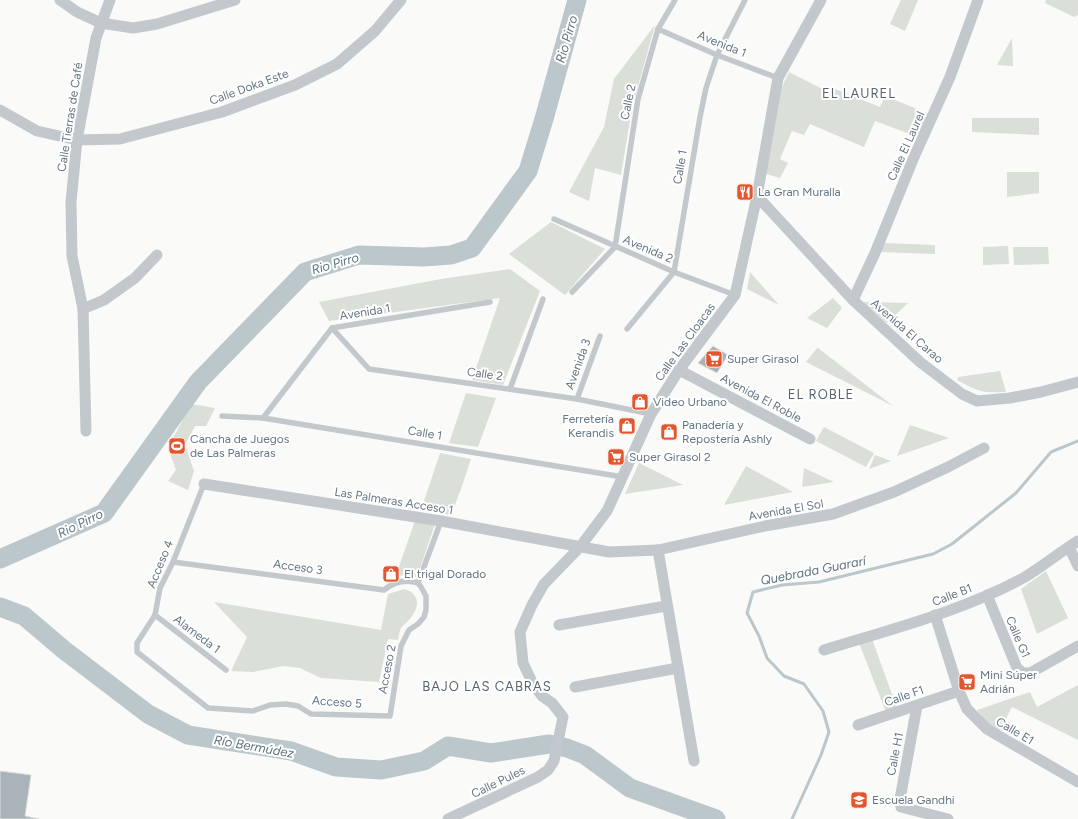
<svg xmlns="http://www.w3.org/2000/svg" width="1078" height="819" font-family="Figtree,sans-serif">
<style>
.green{fill:#dadfd7}
.lines{fill:none;stroke-linecap:round;stroke-linejoin:round}
.stream{stroke:#bbc7cb;stroke-width:3}
.river{stroke:#bbc7cb;stroke-width:19}
.building{fill:#aab3b9;stroke:#dcdcda}
.lane{stroke:#c3c8cc;stroke-width:5.5}
.street{stroke:#c3c8cc;stroke-width:11}
.labels{text-anchor:middle;stroke-width:4;stroke-linejoin:round;paint-order:stroke}
.street-label{font-size:12px;fill:#657683;stroke:#fff}
.poi-label{font-size:12px;fill:#657683;stroke:#fff;text-anchor:start}
.water-label{font-size:13px;font-style:italic;fill:#60757c;stroke:#fff}
.neighbourhood-label{font-size:13px;letter-spacing:1px;fill:#57646e;stroke:#fff}
</style>
<rect width="100%" height="100%" fill="#fafaf8"/>
<g class="green">
<polygon points="901,0 918,0 905,31 890,24"/>
<polygon points="1046,0 1078,0 1078,15 1074,17 1045,3"/>
<polygon points="655,25 632,108 621,175 595,168 589,201 569,192 604,127 614,79"/>
<polygon points="1012,38 1013,66 997,65"/>
<polygon points="789,72 832,94 835,89 880,107 885,96 929,114 918,137 875,121 864,147 810,124 804,135 792,131 780,159 788,163 780,178 766,174 782,87"/>
<polygon points="972,118 1039,118 1039,135 972,132"/>
<polygon points="1007,172 1039,172 1039,193 1007,197"/>
<polygon points="551,222 605,249 565,295 509,254"/>
<polygon points="883,243 935,245 935,254 880,252"/>
<polygon points="1008,246 1009,264 983,265 983,247"/>
<polygon points="1013,247 1048,247 1049,264 1014,265"/>
<polygon points="510,269 540,291 503,385 472,380 500,298 329,321 319,302 441,279"/>
<polygon points="750,272 779,305 747,289"/>
<polygon points="833,298 842,308 827,328 807,318"/>
<polygon points="862,302 908,303 887,323"/>
<polygon points="818,347 818,348 893,406 806,362"/>
<path d="M1000,371L1006,392C982,393 979,392 957,380L958,377Z"/>
<polygon points="466,393 496,398 478,447 449,443"/>
<polygon points="191,404 215,408 206,426 195,426 185,445 194,471 188,490 168,481 176,470 168,448"/>
<polygon points="910,425 949,438 897,456"/>
<polygon points="824,427 874,453 866,467 816,441"/>
<polygon points="440,453 471,459 462,486 451,515 421,510"/>
<polygon points="875,455 891,461 869,469"/>
<polygon points="639,463 683,485 625,494"/>
<polygon points="746,466 793,492 724,505"/>
<polygon points="804,468 834,482 802,487"/>
<polygon points="415,521 435,524 417,577 396,575"/>
<polygon points="1046,571 1068,618 1037,634 1021,589"/>
<path d="M404,589C419,593 420,605 412,616C409,621 404,624 401,628C399,631 399,637 398,640L388,639L379,682L321,678L300,668L283,666L253,672L231,671L247,637L214,602L381,630L388,594Z"/>
<polygon points="872,639 897,708 886,712 859,643"/>
<polygon points="1078,685 1078,740 1012,707 999,732 988,724 977,710 1030,692 1037,707"/>
</g>
<g class="lines">
<polyline class="stream" points="792,819 821,755 829,732 823,711 804,684 784,676 767,658 759,636 747,613 753,592 782,585 819,582 933,554 952,544 1016,493 1051,452 1078,441"/>
<g class="river">
<polyline points="0,559 104,513 198,382 305,272 359,255 424,257 451,255 472,248 528,171 544,119 577,0"/>
<polyline points="0,607 24,616 64,650 148,714 188,735 291,751 336,767 381,770 424,761 448,746 491,753 549,744 567,748 585,755 630,788 716,819"/>
</g>
</g>
<g class="building">
<polygon points="713,346 728,355 717,373 698,363"/>
<polygon points="0,771 31,775 25,816 39,819 0,819"/>
</g>
<g class="lines">
<g class="lane">
<polyline points="658,29 717,55 778,78"/>
<polyline points="554,219 674,272 735,295"/>
<polyline points="572,292 615,247 638,99 658,29 675,0"/>
<polyline points="332,328 369,369 577,399 651,414"/>
<polyline points="627,329 674,272 700,117 706,88 717,55 745,0"/>
<polyline points="510,389 543,299"/>
<polyline points="577,399 600,336"/>
<polyline points="222,416 263,418 623,477"/>
<polyline points="263,418 332,328 490,302"/>
<polyline points="204,484 173,562 160,588 155,615 137,643 137,652 208,708 253,711 270,705 286,704 298,706 311,714 390,716 401,646 409,630 418,624 424,617 426,610 426,596 421,587 418,583"/>
<path d="M173,562L384,590C394,582 406,579 418,583"/>
<polyline points="418,583 441,521"/>
<polyline points="155,615 226,670"/>
</g>
<g class="street">
<polyline points="60,0 77,12 101,23 133,28 157,24 235,0"/>
<polyline points="0,110 37,131 77,140 120,139 222,112 295,85 337,64 375,31 401,0"/>
<polyline points="757,196 853,300 920,362 962,394 977,401 1010,398 1041,392 1078,382"/>
<polyline points="853,300 875,253 914,157 950,77 978,0"/>
<polyline points="83,309 104,300 135,278 157,255"/>
<polyline points="679,370 810,439"/>
<polyline points="86,431 83,309 72,256 71,202 77,140 96,38 110,0"/>
<polyline points="204,484 441,521 609,552 658,550 765,526 833,514 894,492 948,467 984,448"/>
<polyline points="1069,547 1078,566"/>
<polyline points="658,550 694,761"/>
<polyline points="987,595 1017,668 1023,673 1030,673 1078,646"/>
<polyline points="935,615 959,691 967,709 987,729 1078,782"/>
<polyline points="559,625 666,606"/>
<path d="M824,650C892,629 963,611 1025,577C1043,566 1060,552 1078,541"/>
<polyline points="575,687 678,668"/>
<polyline points="917,706 900,799 901,807 948,819"/>
<polyline points="858,725 959,691"/>
<polyline points="448,819 538,777 548,770 554,761 563,717 552,703 542,696 533,684 523,663 520,632 532,605 544,584 580,547 607,511 651,414 679,370 735,295 757,196 778,78 821,0"/>
</g>
</g>
<defs>
<symbol id="restaurant-square" viewBox="-11 -11 22 22"><rect x="-9" y="-9" width="18" height="18" rx="4" fill="#e4572e" stroke="#fff"/><path d="M-5-6h1v4h1v-4h1v4h1v-4h1v5L-1.5 .5V6h-2V.5L-5-1ZM5-6V6H3V1.5H1.5Q1.5-4 5-6Z" fill="#fff"/></symbol>
<symbol id="supermarket-square" viewBox="-11 -11 22 22"><rect x="-9" y="-9" width="18" height="18" rx="4" fill="#e4572e" stroke="#fff"/><path d="M-6-5.5h2.5l.6 2H6L4.5 2H-2.5L-4.4-4H-6ZM-1.5 3.2a1.3 1.3 0 1 0 .1 0ZM3 3.2a1.3 1.3 0 1 0 .1 0Z" fill="#fff"/></symbol>
<symbol id="shop-square" viewBox="-11 -11 22 22"><rect x="-9" y="-9" width="18" height="18" rx="4" fill="#e4572e" stroke="#fff"/><path d="M-5-2.5h2.3a2.7 3.5 0 0 1 5.4 0H5L5.5 6h-11ZM-1.5-2.5h3a1.5 2.3 0 0 0-3 0Z" fill="#fff"/></symbol>
<symbol id="stadium-square" viewBox="-11 -11 22 22"><rect x="-9" y="-9" width="18" height="18" rx="4" fill="#e4572e" stroke="#fff"/><path d="M0-5a6.5 5 0 1 0 0 10a6.5 5 0 1 0 0-10ZM-3.5-1.8h7v3.6h-7Z" fill="#fff"/></symbol>
<symbol id="school-square" viewBox="-11 -11 22 22"><rect x="-9" y="-9" width="18" height="18" rx="4" fill="#e4572e" stroke="#fff"/><path d="M0-5L7-2L0 1L-7-2ZM-4 1L0 2.5L4 1V4Q0 6-4 4Z" fill="#fff"/></symbol>
</defs>
<g fill-rule="evenodd">
<use href="#restaurant-square" x="735" y="182" width="20" height="20"/>
<use href="#supermarket-square" x="704" y="349" width="20" height="20"/>
<use href="#shop-square" x="630" y="392" width="20" height="20"/>
<use href="#shop-square" x="617" y="416" width="20" height="20"/>
<use href="#shop-square" x="659" y="422" width="20" height="20"/>
<use href="#stadium-square" x="167" y="436" width="20" height="20"/>
<use href="#supermarket-square" x="606" y="447" width="20" height="20"/>
<use href="#shop-square" x="381" y="564" width="20" height="20"/>
<use href="#supermarket-square" x="957" y="672" width="20" height="20"/>
<use href="#school-square" x="849" y="790" width="20" height="20"/>
</g>
<g class="labels">
<g class="street-label">
<text transform="translate(722 44) rotate(22)" y="4">Avenida 1</text>
<text transform="translate(249 87) rotate(-20)" y="4">Calle Doka Este</text>
<text transform="translate(628 102) rotate(-78)" y="4">Calle 2</text>
<text transform="translate(70 117) rotate(-81)" y="4">Calle Tierras de Café</text>
<text transform="translate(906 146) rotate(-66)" y="4">Calle El Laurel</text>
<text transform="translate(680 167) rotate(-80)" y="4">Calle 1</text>
<text transform="translate(648 249) rotate(23)" y="4">Avenida 2</text>
<text transform="translate(365 312) rotate(-9)" y="4">Avenida 1</text>
<text transform="translate(907 331) rotate(41)" y="4">Avenida El Carao</text>
<text transform="translate(685 342) rotate(-54)" y="4">Calle Las Cloacas</text>
<text transform="translate(578 364) rotate(-70)" y="4">Avenida 3</text>
<text transform="translate(485 374) rotate(8)" y="4">Calle 2</text>
<text transform="translate(761 398) rotate(28)" y="4">Avenida El Roble</text>
<text transform="translate(425 433) rotate(9)" y="4">Calle 1</text>
<text transform="translate(394 501) rotate(9)" y="4">Las Palmeras Acceso 1</text>
<text transform="translate(786 510) rotate(-10)" y="4">Avenida El Sol</text>
<text transform="translate(160 564) rotate(-68)" y="4">Acceso 4</text>
<text transform="translate(298 567) rotate(8)" y="4">Acceso 3</text>
<text transform="translate(952 595) rotate(-21)" y="4">Calle B1</text>
<text transform="translate(197 634) rotate(37)" y="4">Alameda 1</text>
<text transform="translate(1018 637) rotate(67)" y="4">Calle G1</text>
<text transform="translate(387 669) rotate(-79)" y="4">Acceso 2</text>
<text transform="translate(904 696) rotate(-19)" y="4">Calle F1</text>
<text transform="translate(337 702) rotate(4)" y="4">Acceso 5</text>
<text transform="translate(1015 731) rotate(31)" y="4">Calle E1</text>
<text transform="translate(895 754) rotate(-79)" y="4">Calle H1</text>
<text transform="translate(498 782) rotate(-26)" y="4">Calle Pules</text>
</g>
<g class="poi-label">
<text x="758" y="196">La Gran Muralla</text>
<text x="727" y="363">Super Girasol</text>
<text x="653" y="406">Video Urbano</text>
<text x="614" y="423" text-anchor="end">Ferretería<tspan x="614" dy="14">Kerandis</tspan></text>
<text x="682" y="429">Panadería y<tspan x="682" dy="14">Repostería Ashly</tspan></text>
<text x="190" y="443">Cancha de Juegos<tspan x="190" dy="14">de Las Palmeras</tspan></text>
<text x="629" y="461">Super Girasol 2</text>
<text x="404" y="578">El trigal Dorado</text>
<text x="980" y="679">Mini Súper<tspan x="980" dy="14">Adrián</tspan></text>
<text x="872" y="804">Escuela Gandhi</text>
</g>
<g class="water-label">
<text transform="translate(566 39) rotate(-74)" y="5">Rio Pirro</text>
<text transform="translate(335 263) rotate(-16)" y="5">Rio Pirro</text>
<text transform="translate(80 523) rotate(-26)" y="5">Rio Pirro</text>
<text transform="translate(813 570) rotate(-11)" y="5">Quebrada Guararí</text>
<text transform="translate(254 746) rotate(10)" y="5">Río Bermúdez</text>
</g>
<g class="neighbourhood-label">
<text x="859" y="98">EL LAUREL</text>
<text x="821" y="399">EL ROBLE</text>
<text x="487" y="691">BAJO LAS CABRAS</text>
</g>
</g>
</svg>
